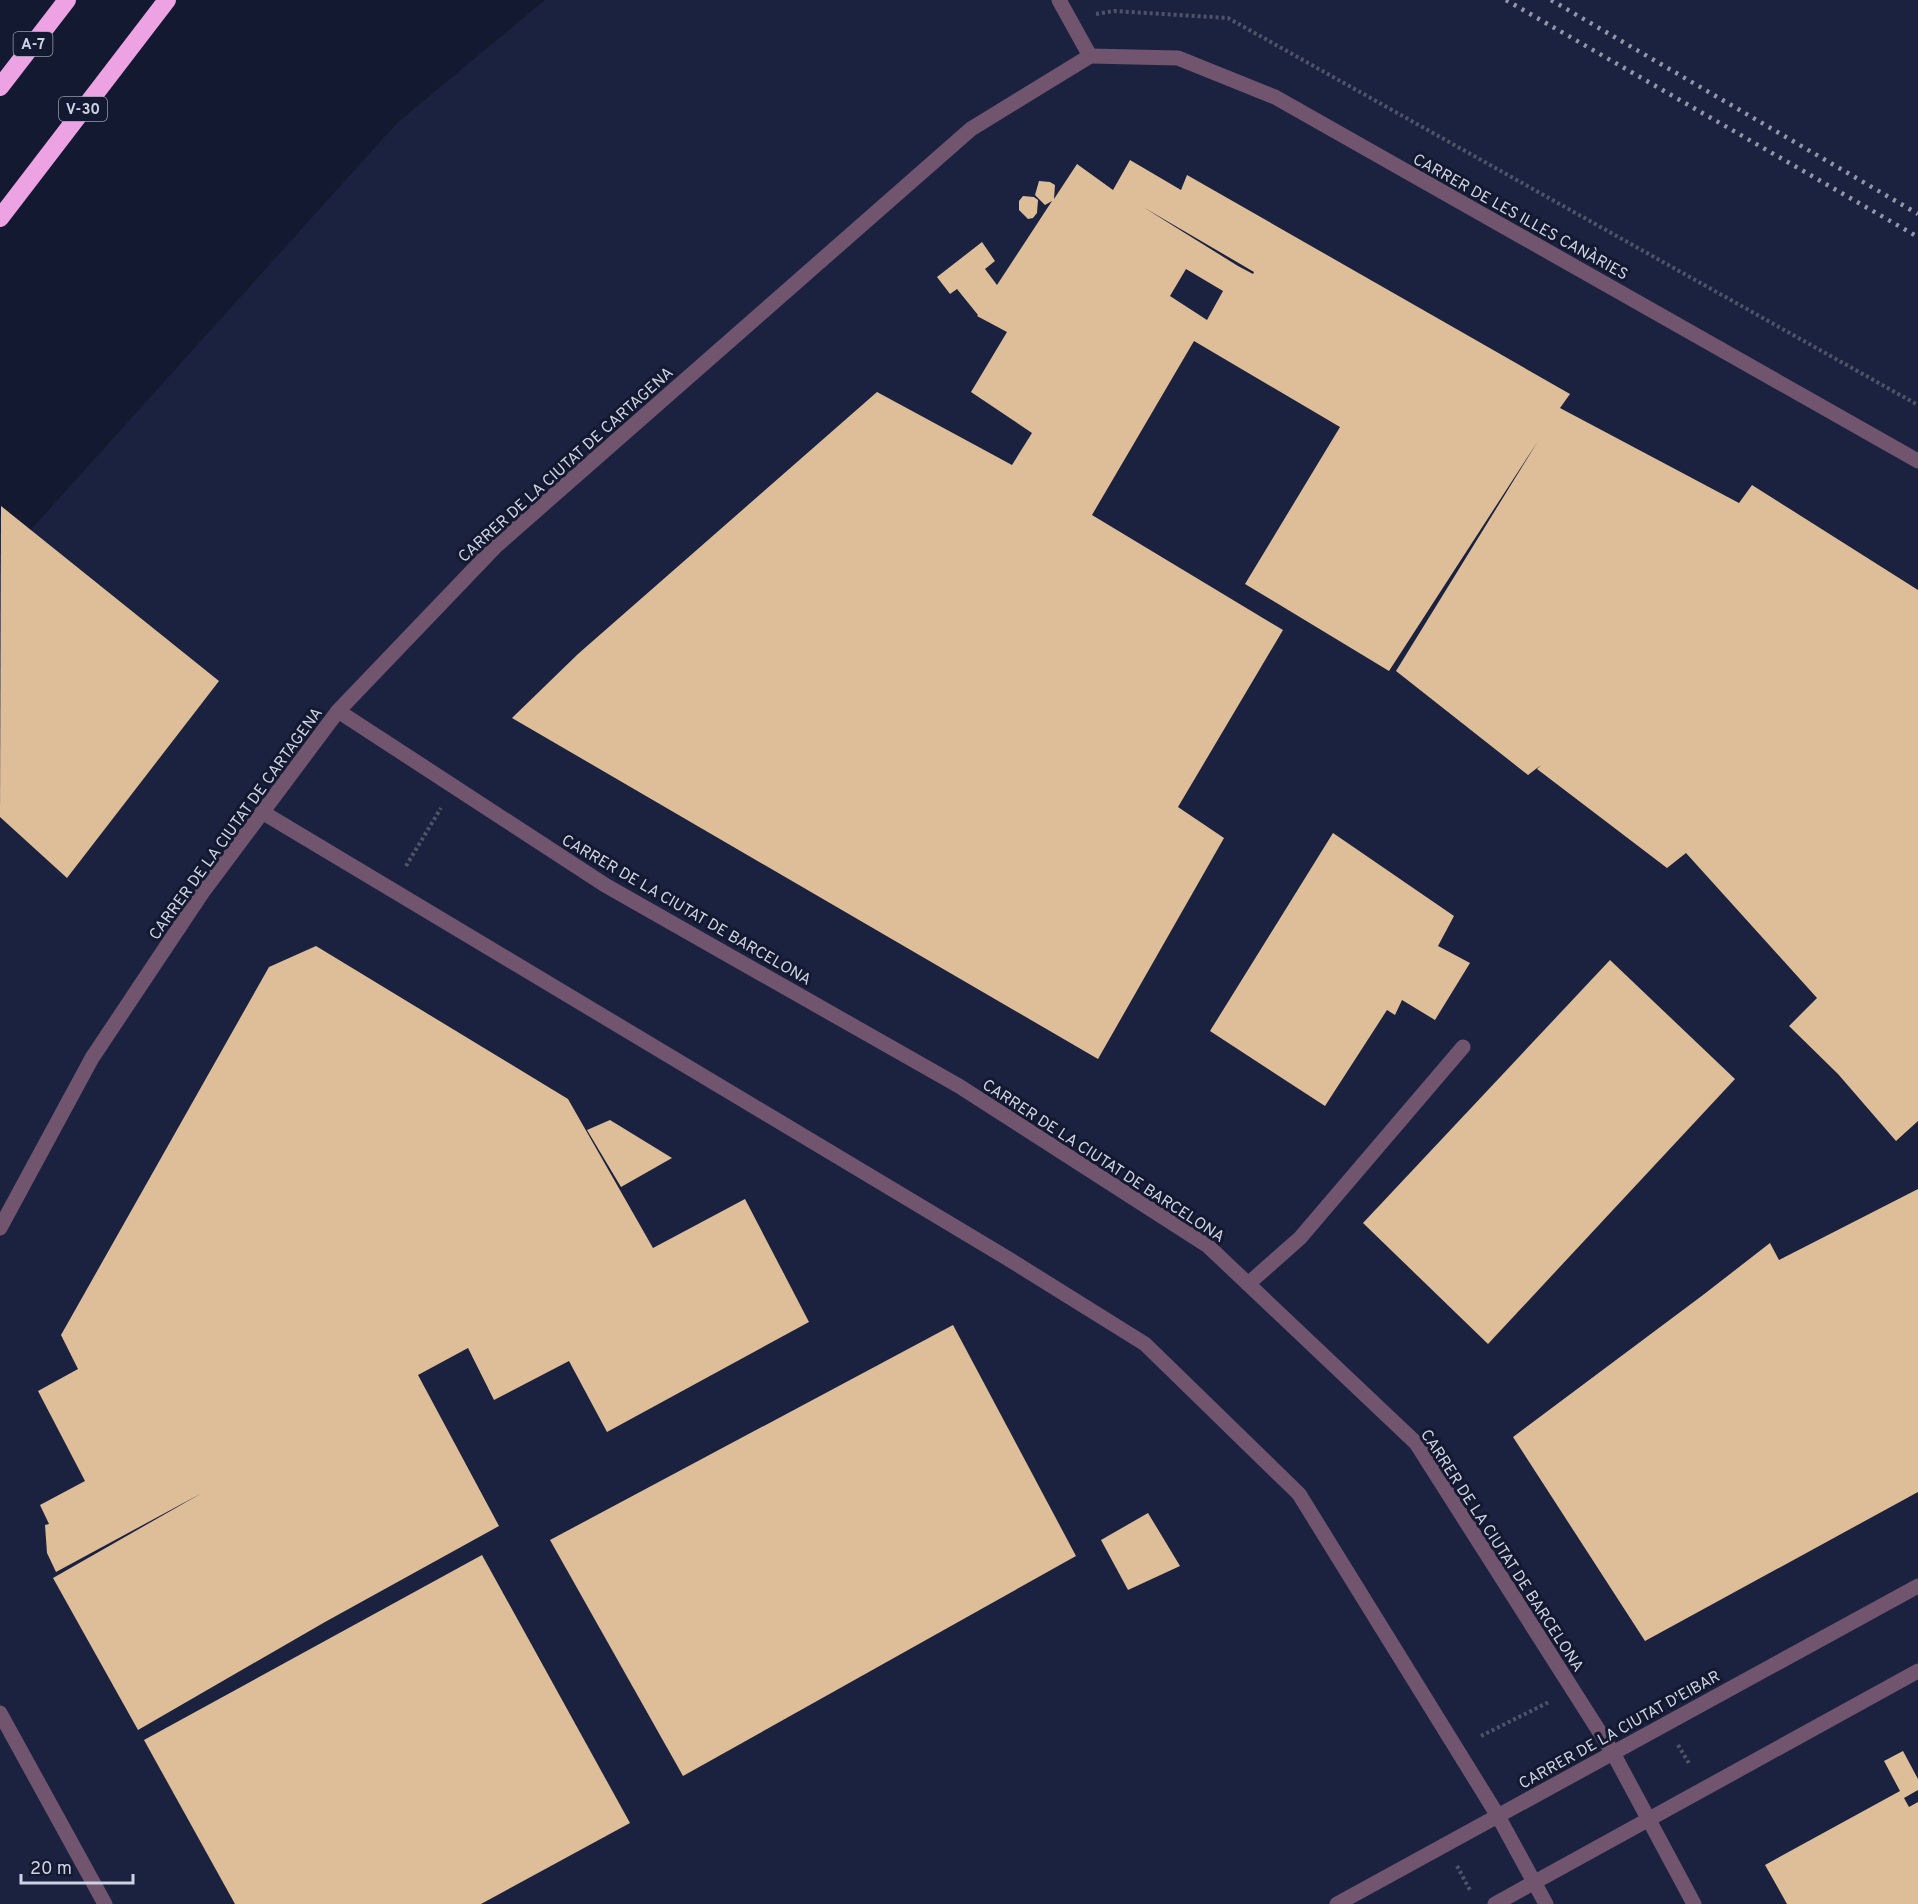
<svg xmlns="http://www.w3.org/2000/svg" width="1918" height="1904" font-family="Overpass,sans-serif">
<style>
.built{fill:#1b223f}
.building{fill:#debd99;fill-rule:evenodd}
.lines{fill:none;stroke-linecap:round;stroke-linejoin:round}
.path{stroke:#4e5468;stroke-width:4;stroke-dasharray:3 3;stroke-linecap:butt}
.minor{stroke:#71546d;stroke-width:15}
.highway{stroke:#eda2e4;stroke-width:18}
.rail{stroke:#9197a9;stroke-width:4.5;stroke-dasharray:3 6;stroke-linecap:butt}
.labels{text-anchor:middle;stroke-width:6;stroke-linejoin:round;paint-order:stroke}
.shield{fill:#131930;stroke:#969bad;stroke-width:1.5}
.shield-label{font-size:15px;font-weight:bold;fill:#ced3e3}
.street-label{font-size:16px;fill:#ced3e3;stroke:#131930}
</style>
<rect width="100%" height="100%" fill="#131930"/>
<polygon class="built" points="545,0 1918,0 1918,1904 0,1904 0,564 397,123"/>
<g class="building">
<path d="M1130,160L1181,190L1187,175L1570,394L1560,408L1739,503L1752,485L1918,590V1121L1896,1141L1838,1074L1789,1026L1817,998L1686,853L1667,868L1537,769L1541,765L1528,775L1396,671L1538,441L1389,671L1245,584L1340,427L1194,341L1092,515L1283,630L1178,807L1224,838L1098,1059L512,718L578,654L877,392L1012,465L1032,433L971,392L1007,332L977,316L978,315L957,289L950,294L937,277L982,242L995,261L985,269L997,285L1052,201L1045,205L1035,195L1039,181L1050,182L1055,185L1054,199L1077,164L1113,190ZM1143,207L1254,272L1253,274L1238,266ZM1186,269L1223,291L1207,320L1170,296Z"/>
<polygon points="1023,196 1034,197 1038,200 1037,213 1033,218 1028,219 1019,210 1019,201"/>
<polygon points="1,506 219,681 67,878 0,817"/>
<polygon points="1333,833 1454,916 1438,946 1470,963 1435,1020 1402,1000 1395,1015 1387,1010 1325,1106 1210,1031"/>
<polygon points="316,946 568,1099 653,1248 745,1199 809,1322 607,1432 569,1361 494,1400 468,1348 418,1375 499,1526 325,1622 138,1730 53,1578 202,1493 56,1572 47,1553 45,1525 49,1524 40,1505 85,1481 38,1391 78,1369 61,1335 269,967"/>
<polygon points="1610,960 1735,1079 1488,1344 1363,1223"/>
<polygon points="610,1120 672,1158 621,1187 587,1130"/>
<polygon points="1918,1189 1918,1492 1645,1641 1513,1437 1703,1295 1770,1243 1779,1260"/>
<polygon points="953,1325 1076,1556 683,1776 550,1540"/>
<polygon points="1148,1513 1180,1566 1128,1590 1101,1540"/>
<polygon points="482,1555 630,1823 481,1904 235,1904 144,1740"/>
<polygon points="1903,1751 1918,1779 1918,1790 1904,1798 1909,1807 1918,1802 1918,1904 1787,1904 1765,1865 1900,1791 1884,1761"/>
</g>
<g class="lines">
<g class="path">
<polyline points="1096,14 1114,11 1228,18 1918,405"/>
<polyline points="406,866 441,808"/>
<polyline points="1481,1736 1549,1702"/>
<polyline points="1678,1745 1690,1765"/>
<polyline points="1457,1866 1471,1892"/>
</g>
<g class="minor">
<polyline points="1059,0 1090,56"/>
<polyline points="1090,56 1178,58 1275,97 1918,461"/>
<polyline points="338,711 605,885 959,1086 1208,1246 1416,1443 1613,1753 1694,1904"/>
<polyline points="262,812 1007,1258 1145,1344 1299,1494 1498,1816 1546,1904"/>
<polyline points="0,1228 92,1058 202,893 338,711 496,546 971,129 1090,56"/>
<polyline points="1248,1284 1300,1238 1463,1047"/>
<polyline points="0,1713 105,1904"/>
<polyline points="1337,1904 1918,1586"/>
<polyline points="1495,1904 1918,1671"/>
</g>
<g class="highway">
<polyline points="0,87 67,0"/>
<polyline points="0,218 167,0"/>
</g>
<g class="rail">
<polyline points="1506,0 1918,237"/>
<polyline points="1551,0 1918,214"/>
</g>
</g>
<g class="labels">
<g class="shield">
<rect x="13.5" y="32" width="39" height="24" rx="4.5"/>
<rect x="59" y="97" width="48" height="24" rx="4.5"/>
</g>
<g class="shield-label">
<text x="33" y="49">A-7</text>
<text x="83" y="114">V-30</text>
</g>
<g class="street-label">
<text transform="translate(1521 216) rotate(29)" y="6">CARRER DE LES ILLES CANÀRIES</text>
<text transform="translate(565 464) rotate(-42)" y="6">CARRER DE LA CIUTAT DE CARTAGENA</text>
<text transform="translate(235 823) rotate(-54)" y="6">CARRER DE LA CIUTAT DE CARTAGENA</text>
<text transform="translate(687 909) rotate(30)" y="6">CARRER DE LA CIUTAT DE BARCELONA</text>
<text transform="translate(1104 1160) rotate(33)" y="6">CARRER DE LA CIUTAT DE BARCELONA</text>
<text transform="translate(1503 1550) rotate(57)" y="6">CARRER DE LA CIUTAT DE BARCELONA</text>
<text transform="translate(1619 1729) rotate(-29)" y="6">CARRER DE LA CIUTAT D'EIBAR</text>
</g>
</g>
<path d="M21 1874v9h112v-9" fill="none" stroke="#ced3e3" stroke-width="3"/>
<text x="30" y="1874" font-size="18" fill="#ced3e3" stroke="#131930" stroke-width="4.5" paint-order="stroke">20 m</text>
</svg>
